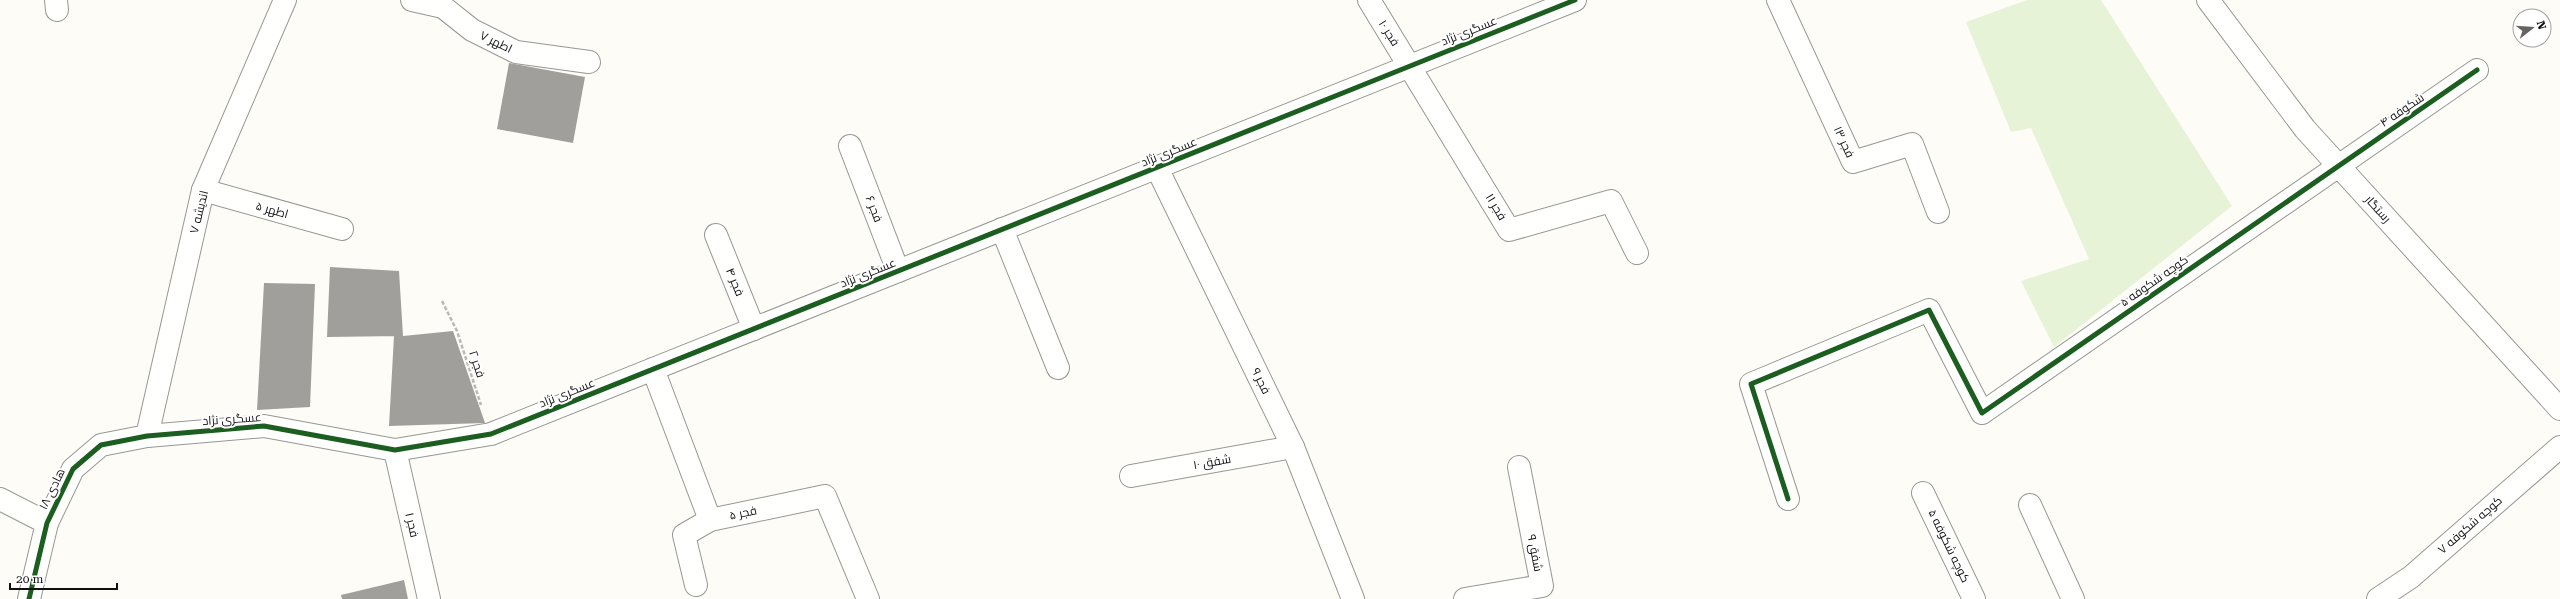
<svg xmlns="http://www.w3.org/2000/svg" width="2560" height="599" font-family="'Roboto Serif',Cairo,serif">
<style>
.green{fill:#e7f3d7}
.building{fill:#a19f9c}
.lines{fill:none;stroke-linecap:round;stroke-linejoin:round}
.minor-casing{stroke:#979795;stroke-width:24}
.path{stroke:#b9b9b8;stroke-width:2.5;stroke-dasharray:4 2;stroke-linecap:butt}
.minor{stroke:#fffffe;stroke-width:22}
.cycleway-casing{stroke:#fff;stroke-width:8}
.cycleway{stroke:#1b5e20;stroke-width:5}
.labels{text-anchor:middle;stroke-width:4;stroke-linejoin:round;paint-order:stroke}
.street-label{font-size:12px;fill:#111;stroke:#fff}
</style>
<rect width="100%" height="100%" fill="#fdfcf7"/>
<polygon class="green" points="2027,0 2101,0 2232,206 2054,347 2021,281 2089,259 2031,128 2011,132 1966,22"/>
<g class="building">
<polygon points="509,63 585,77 573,143 497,129"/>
<polygon points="330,267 399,271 403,336 453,331 485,423 389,426 394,336 399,336 327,337"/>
<polygon points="264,283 315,284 310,407 257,410"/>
<polygon points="404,580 408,599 342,599 341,595"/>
</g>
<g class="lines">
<defs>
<g id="minor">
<polyline points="56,0 57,10"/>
<polyline points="412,0 443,7 472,30 516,52 589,62"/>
<polyline points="1369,0 1509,230 1611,201 1637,253"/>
<polyline points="1778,0 1853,162 1912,144 1938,212"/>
<polyline points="2208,0 2305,129 2560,409"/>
<polyline points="850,146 898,271"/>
<polyline points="1157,168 1293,447 1353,599"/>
<polyline points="203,190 342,229"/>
<polyline points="1002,229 1058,368"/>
<polyline points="716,235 754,329"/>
<polyline points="653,369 710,520 825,496 868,599"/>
<polyline points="147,436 203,190 285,0"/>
<polyline points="395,450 429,599"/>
<polyline points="1131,476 1293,447"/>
<polyline points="1923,493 1974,599"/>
<polyline points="0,499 47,523"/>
<polyline points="1788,499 1751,384 1929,310 1982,413 2477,70"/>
<polyline points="2030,505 2073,599"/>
<polyline points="696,585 684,535 710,520"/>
<polyline points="29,599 47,523 73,469 101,445 147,436 264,426 395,450 491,434 1575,0"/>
<polyline points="1465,599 1542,586 1519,467"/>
<polyline points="2378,599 2411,577 2560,447"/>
</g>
</defs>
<use href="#minor" class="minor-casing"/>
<polyline class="path" points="442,301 457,331 481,405"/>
<use href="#minor" class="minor"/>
<defs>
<g id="cycleway">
<polyline points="1788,499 1751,384 1929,310 1982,413 2477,70"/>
<polyline points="29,599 47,523 73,469 101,445 147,436 264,426 395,450 491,434 1575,0"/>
</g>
</defs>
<use href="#cycleway" class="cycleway-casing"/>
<use href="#cycleway" class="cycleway"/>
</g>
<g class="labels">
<g class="street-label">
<text transform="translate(1469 31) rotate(-22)" y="4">عسگری نژاد</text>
<text transform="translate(1389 33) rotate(58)" y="4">فجر ۱۰</text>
<text transform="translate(496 42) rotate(26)" y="4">اطهر ۷</text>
<text transform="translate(2402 110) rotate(-34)" y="4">شکوفه ۴</text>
<text transform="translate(1844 142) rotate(65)" y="4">فجر ۱۳</text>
<text transform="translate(1169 152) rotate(-22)" y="4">عسگری نژاد</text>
<text transform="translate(1496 207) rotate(59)" y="4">فجر ۱۱</text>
<text transform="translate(874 209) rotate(69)" y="4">فجر ۶</text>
<text transform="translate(2378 209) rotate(48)" y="4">رستگار</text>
<text transform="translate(272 210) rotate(16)" y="4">اطهر ۵</text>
<text transform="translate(199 212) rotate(-76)" y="4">اندیشه ۷</text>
<text transform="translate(868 273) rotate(-22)" y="4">عسگری نژاد</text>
<text transform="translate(2154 281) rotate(-35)" y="4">کوچه شکوفه ۵</text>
<text transform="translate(735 282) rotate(68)" y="4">فجر ۴</text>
<text transform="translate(477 364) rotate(72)" y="4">فجر ۲</text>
<text transform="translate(1261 381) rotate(64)" y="4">فجر ۹</text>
<text transform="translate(567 393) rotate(-22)" y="4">عسگری نژاد</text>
<text transform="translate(232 419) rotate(-4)" y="4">عسگری نژاد</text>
<text transform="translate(1212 462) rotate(-10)" y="4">شفق ۱۰</text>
<text transform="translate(52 489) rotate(-64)" y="4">هادی ۱۸</text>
<text transform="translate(743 513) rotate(-12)" y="4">فجر ۵</text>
<text transform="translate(412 525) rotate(77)" y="4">فجر ۱</text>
<text transform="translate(2470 525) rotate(-41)" y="4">کوچه شکوفه ۷</text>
<text transform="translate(1949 546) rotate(64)" y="4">کوچه شکوفه ۵</text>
<text transform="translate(1535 553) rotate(79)" y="4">شفق ۹</text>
</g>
</g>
<g transform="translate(2532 28) rotate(73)"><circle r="19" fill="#ffffff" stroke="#a0a0a0"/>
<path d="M0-3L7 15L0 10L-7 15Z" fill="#646362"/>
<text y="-6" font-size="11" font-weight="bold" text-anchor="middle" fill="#111111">N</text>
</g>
<path d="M10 583v6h107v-6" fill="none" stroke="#111111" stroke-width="2"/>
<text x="16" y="583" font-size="12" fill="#111111" stroke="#ffffff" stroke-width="3" paint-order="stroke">20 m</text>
</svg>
